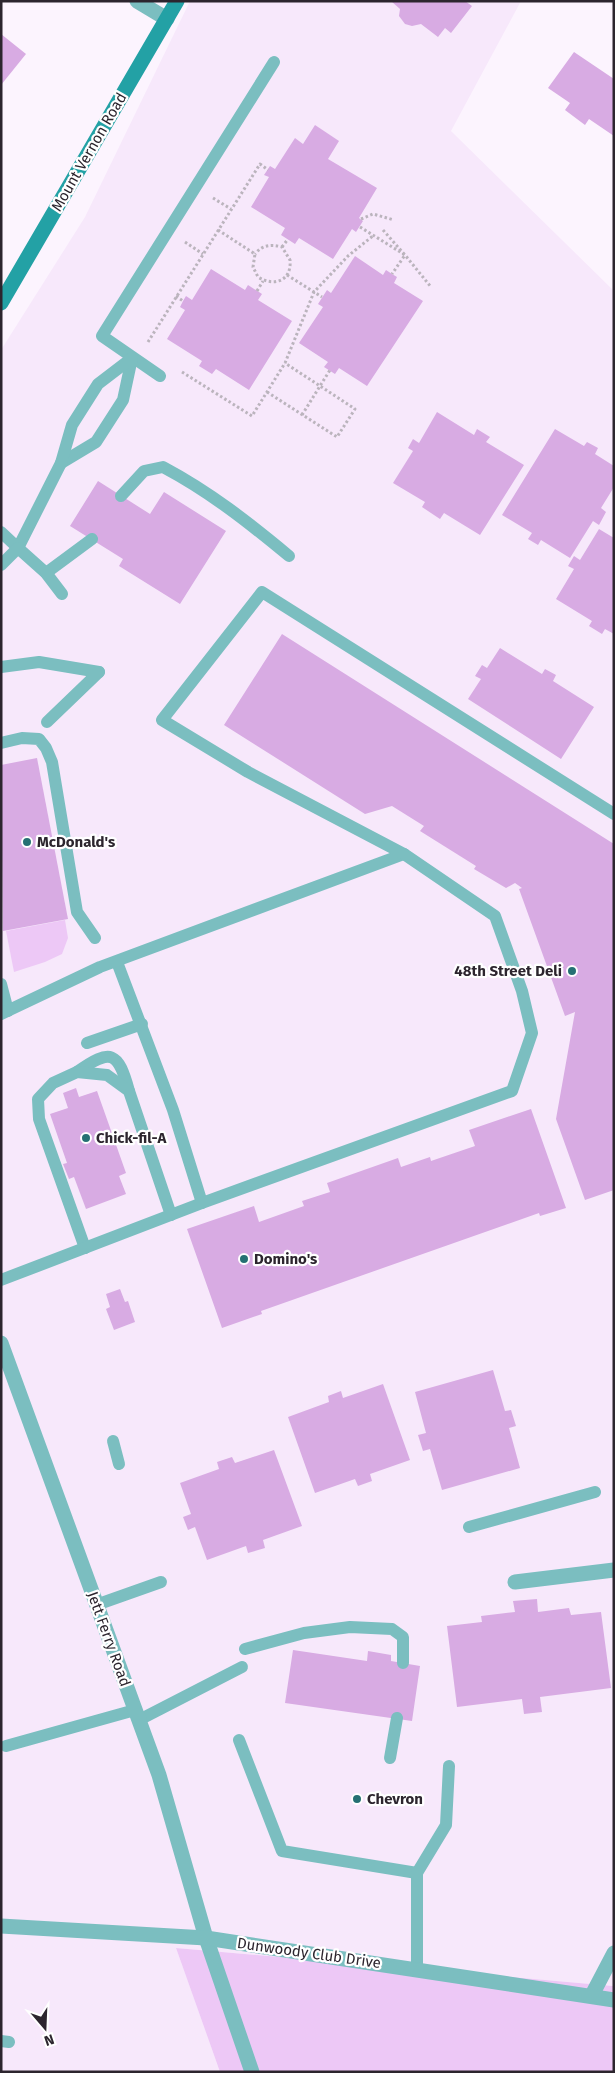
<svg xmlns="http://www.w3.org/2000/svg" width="615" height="2073" font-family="'Fira Sans',sans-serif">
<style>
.built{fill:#f7e8fb}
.green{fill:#edc8f6}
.building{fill:#d8abe3}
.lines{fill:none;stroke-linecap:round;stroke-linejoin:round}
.path{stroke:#bbb4bd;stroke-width:3;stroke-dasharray:2.5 2.5;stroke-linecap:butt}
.service{stroke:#7bbec0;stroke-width:12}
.minor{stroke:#7bbec0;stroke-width:15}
.tertiary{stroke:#7bbec0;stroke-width:15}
.secondary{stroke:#23a1a5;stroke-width:15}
.poi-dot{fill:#257073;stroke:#fff;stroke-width:2}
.labels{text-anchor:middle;stroke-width:4.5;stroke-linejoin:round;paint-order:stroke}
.street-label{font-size:15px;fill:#2c252e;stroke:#fff}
.poi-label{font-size:15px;font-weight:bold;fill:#2c252e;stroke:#fff;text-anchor:start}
</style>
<rect width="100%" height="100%" fill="#fcf4fe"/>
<polygon class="built" points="190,1 521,1 451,131 614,291 613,1986 176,1948 220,2072 1,2072 1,350 85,217"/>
<g class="green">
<polygon points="65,920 68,938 62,954 45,962 14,972 6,931"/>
<polygon points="176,1948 613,1986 614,2072 220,2072"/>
</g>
<g class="building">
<polygon points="391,1 465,1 472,6 451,33 445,28 438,37 421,24 412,26 405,24 399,16 400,9"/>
<polygon points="1,34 26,54 1,85"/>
<polygon points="574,52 614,79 614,136 589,119 585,125 565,110 570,103 548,88"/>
<polygon points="315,125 339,141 328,159 377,188 359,218 363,221 356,232 352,229 333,259 299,238 295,244 281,235 285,228 251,207 269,177 264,175 270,166 275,169 295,138 303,144"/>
<polygon points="355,256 383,275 386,270 392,274 397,277 394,283 423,301 367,386 339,368 335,374 324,367 328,362 299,343 323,307 318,304 327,290 331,293"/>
<polygon points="211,269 245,290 248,285 262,294 258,300 292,321 249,390 216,369 212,374 199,366 202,361 167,339 185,310 180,307 183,301 186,296 192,300"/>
<polygon points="437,412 474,435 477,429 490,437 486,442 524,465 480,535 444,513 440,519 422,507 425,502 393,483 413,451 408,448 413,439 419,443"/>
<polygon points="555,429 584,446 587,442 598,448 595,454 614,466 614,487 601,508 606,512 599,525 593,521 570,558 541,540 538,545 528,539 532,533 502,515"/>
<polygon points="98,481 150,514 164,492 226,531 180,604 119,566 123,559 70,526"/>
<polygon points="599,529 614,538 614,634 605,629 602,634 589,626 592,621 556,599 574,569 568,566 574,556 580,560"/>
<polygon points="282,634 614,844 614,1190 585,1200 556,1119 575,1012 565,1016 519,889 522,888 515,883 506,888 474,869 476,866 420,831 424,826 392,806 365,814 224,725"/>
<polygon points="500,648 542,674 545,669 556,675 553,681 594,707 561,759 468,699 481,679 475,676 482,665 487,668"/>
<polygon points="37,758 68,919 3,931 1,765"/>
<polygon points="76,1088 79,1097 97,1091 126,1173 119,1176 126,1194 86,1209 74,1177 69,1179 63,1164 67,1163 50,1114 68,1108 63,1093"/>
<polygon points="531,1109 566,1208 540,1216 539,1213 261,1311 262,1314 222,1328 187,1229 254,1206 259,1222 304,1206 302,1201 330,1192 327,1183 398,1158 401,1167 430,1157 431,1161 475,1146 469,1130"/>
<polygon points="120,1289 125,1302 128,1301 135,1322 114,1330 106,1309 110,1307 106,1294"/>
<polygon points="493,1370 505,1411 511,1410 516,1426 509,1428 520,1468 442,1490 430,1449 423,1451 418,1435 426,1433 415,1392"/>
<polygon points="383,1384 410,1460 370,1474 372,1481 358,1486 355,1479 315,1493 288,1417 329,1402 328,1396 341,1391 343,1398"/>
<polygon points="274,1450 302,1526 263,1540 265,1548 248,1553 246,1546 207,1560 195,1527 188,1530 183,1517 191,1514 180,1483 219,1469 217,1462 232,1457 235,1463"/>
<polygon points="537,1599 538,1612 569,1608 571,1615 601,1612 611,1688 540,1697 542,1712 524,1714 522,1699 457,1707 447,1626 482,1622 481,1616 515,1612 513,1601"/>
<polygon points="293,1650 367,1661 368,1651 391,1655 391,1661 420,1666 412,1721 285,1703"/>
</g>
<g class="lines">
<g class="path">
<polyline points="213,198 231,209"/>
<polyline points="361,219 373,214 394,220"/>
<polyline points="360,227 405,255 431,287"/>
<path d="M218,230L255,254L253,267L258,277C274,287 292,281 290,260L282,247C271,244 262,245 255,254"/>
<polyline points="383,230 405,255 392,274"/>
<polyline points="185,242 203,254"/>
<polyline points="282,247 288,239"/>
<polyline points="287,275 322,297"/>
<polyline points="257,291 263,281"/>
<polyline points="176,296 183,301"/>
<polyline points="148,342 260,164 268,170"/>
<polyline points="182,372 252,416 285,363 314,292 348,256 374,235"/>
<polyline points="267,392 337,437 355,409 285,363"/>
<polyline points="302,415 330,370"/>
</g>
<g class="service">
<polyline points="160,376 102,336 274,62"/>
<polyline points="61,463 96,442 123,400 132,358"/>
<path d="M121,496L144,471L163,467C210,492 248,522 289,556"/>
<polyline points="1,532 18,548 61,463 72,425 98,384 132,358"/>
<polyline points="1,565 18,548 46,573 62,594"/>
<polyline points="46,573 92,539"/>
<polyline points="1,667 39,662 99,672"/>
<polyline points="47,722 99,672"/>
<polyline points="1,743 22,738 39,739 46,748 52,762 77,912 95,938"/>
<polyline points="117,962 173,1110 202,1203"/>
<polyline points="1,984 8,1011"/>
<polyline points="1,1014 100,967 404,854"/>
<polyline points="87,1043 142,1024"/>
<path d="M77,1072C111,1048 118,1051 129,1091"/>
<polyline points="85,1248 39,1119 38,1099 53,1083 77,1072 107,1075 129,1091 171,1215"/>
<polyline points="1,1280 202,1203 512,1091 532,1033 522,991 495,916 404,854 248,772 162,720 262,592 614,814"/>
<polyline points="113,1441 119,1464"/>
<polyline points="469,1527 595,1492"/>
<polyline points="96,1605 161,1582"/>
<polyline points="245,1649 304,1633 350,1627 392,1629 403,1637 403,1663"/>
<polyline points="139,1720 242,1667"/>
<polyline points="239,1740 282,1851 417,1873"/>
<polyline points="6,1746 135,1710"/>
<polyline points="390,1758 397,1718"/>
<polyline points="417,1969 417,1873 446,1825 449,1766"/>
<polyline points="1,2041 9,2042"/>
</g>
<g class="minor">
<polyline points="137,1 167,19"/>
<polyline points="515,1582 614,1570"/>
<polyline points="592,1995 614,1953"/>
</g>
<g class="tertiary">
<polyline points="1,1343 159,1775 206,1938 252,2072"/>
<polyline points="1,1926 206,1938 614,2000"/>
</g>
<polyline class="secondary" points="1,303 177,1"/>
</g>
<g class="poi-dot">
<circle cx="27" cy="842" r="5"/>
<circle cx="572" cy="971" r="5"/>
<circle cx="86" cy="1138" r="5"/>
<circle cx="244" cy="1259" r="5"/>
<circle cx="357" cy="1799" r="5"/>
</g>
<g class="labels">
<g class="street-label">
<text transform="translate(89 152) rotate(-60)" y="5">Mount Vernon Road</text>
<text transform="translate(109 1639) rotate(70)" y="5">Jett Ferry Road</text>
<text transform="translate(309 1953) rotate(8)" y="5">Dunwoody Club Drive</text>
</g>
<g class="poi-label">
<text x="37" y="847">McDonald's</text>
<text x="562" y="976" text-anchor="end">48th Street Deli</text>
<text x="96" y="1143">Chick-fil-A</text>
<text x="254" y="1264">Domino's</text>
<text x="367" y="1804">Chevron</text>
</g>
</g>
<rect width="615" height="2073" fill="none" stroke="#2c252e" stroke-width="5"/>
<g transform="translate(45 2028) rotate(161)" stroke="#ffffff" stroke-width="4" paint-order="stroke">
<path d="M0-4L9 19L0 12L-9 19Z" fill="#2c252e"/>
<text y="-8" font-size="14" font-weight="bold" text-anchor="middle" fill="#2c252e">N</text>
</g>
</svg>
